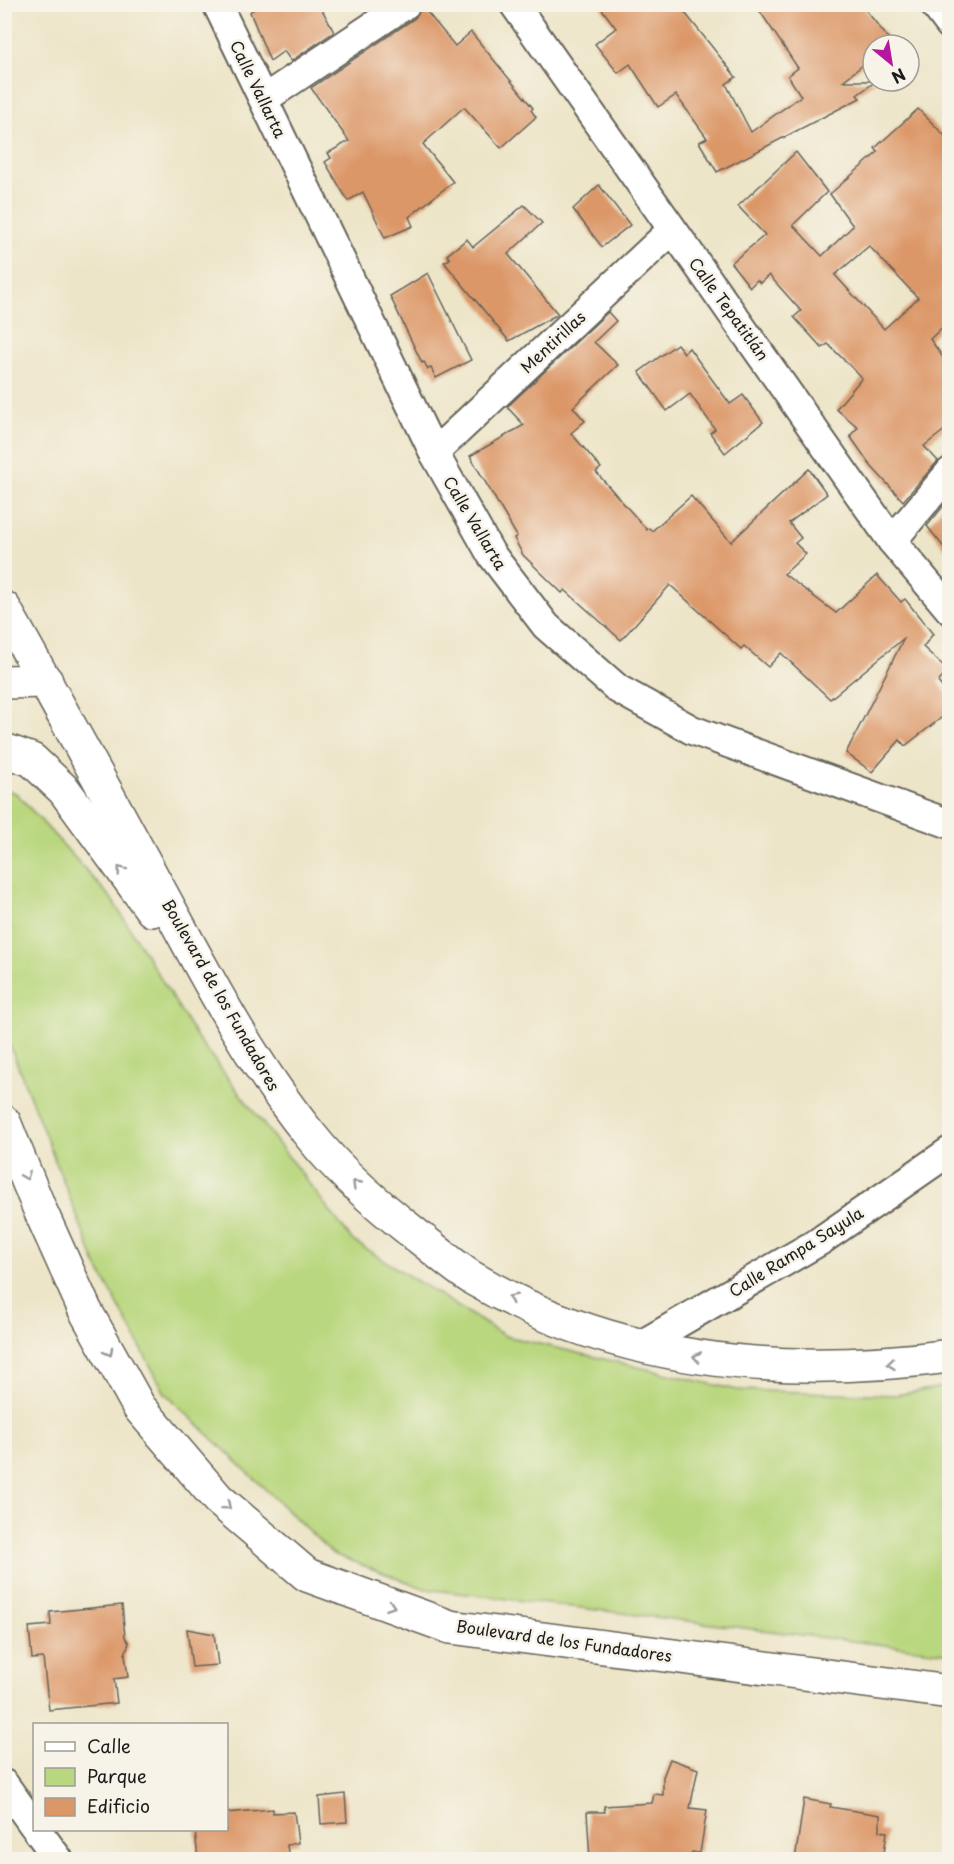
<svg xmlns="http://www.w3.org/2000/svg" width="954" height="1864" font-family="'Playpen Sans',sans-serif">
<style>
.green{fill:#b9d77e;stroke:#6a7a4d;stroke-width:1.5}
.building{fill:#dc9768;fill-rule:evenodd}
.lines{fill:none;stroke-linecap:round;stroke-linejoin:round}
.minor-casing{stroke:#656258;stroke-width:32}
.major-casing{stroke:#656258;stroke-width:36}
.minor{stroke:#fff;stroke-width:28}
.major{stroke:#fff;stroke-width:33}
.oneway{stroke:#999}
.labels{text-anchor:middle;stroke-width:5;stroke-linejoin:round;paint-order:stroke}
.street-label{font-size:16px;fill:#1c1c1c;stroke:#f7f3e8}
</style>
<rect width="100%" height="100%" fill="#f7f3e8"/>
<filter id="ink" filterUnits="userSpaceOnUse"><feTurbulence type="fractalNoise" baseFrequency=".0167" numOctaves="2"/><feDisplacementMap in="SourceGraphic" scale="12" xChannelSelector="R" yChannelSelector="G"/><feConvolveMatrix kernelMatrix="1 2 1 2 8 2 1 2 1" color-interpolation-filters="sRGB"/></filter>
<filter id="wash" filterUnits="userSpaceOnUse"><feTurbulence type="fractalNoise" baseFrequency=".008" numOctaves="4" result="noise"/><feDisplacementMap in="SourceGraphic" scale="24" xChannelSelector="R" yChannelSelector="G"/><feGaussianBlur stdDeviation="1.35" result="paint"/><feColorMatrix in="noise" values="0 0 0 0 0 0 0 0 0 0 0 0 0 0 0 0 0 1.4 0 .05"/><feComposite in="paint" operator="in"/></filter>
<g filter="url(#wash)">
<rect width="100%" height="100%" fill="#ede5c8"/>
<polygon class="green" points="5,789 17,794 111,898 198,1039 353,1241 505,1336 737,1390 896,1395 949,1386 949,1653 426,1589 333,1554 165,1393 95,1262 5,1033"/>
<g id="blocks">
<g class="building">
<polygon points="261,4 319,4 334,32 291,61 284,51 270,61 250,12"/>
<polygon points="598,4 678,4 736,77 726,84 751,132 801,96 788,76 798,68 755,4 861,4 892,43 873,45 873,57 843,81 876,81 857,95 860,98 717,172 699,142 707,138 676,95 658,107 630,64 618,73 595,44 616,28"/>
<polygon points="422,6 455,46 471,32 533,108 531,110 536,117 501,148 464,107 423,144 453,182 409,217 413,226 385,238 363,192 348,201 325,162 331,158 328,153 349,141 311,88 415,18"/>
<path d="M918,109L950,141V320L930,339L950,367V426L924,446L938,461L903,501L871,466L850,436L858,427L836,409L862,378L828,344L822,348L794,317L801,311L769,275L760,283L757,280L750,287L731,263L765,235L738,206L796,152L827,192L793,225L822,256L853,226L830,194L878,152L875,148ZM869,246L918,298L884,329L835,275Z"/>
<polygon points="599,185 630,225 602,247 573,209"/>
<polygon points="524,205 542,223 508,254 558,314 509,341 444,262 450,259 447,255 467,239 473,247"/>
<polygon points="428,273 471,360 436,378 431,368 428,369 424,362 422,363 390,296"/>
<polygon points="608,312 616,321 594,342 618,365 573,407 585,421 571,433 601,468 596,472 647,530 649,528 652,531 691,496 731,542 809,469 827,494 789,523 801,538 795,543 806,554 784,574 836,613 877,575 901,602 905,599 933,634 923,647 949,671 938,682 950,697 950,711 905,746 900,740 872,772 846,753 904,638 830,699 781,653 768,667 744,646 741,649 670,585 621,640 565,590 562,593 523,555 514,538 517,536 470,456 524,425 507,407"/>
<polygon points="677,344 684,353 689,348 730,404 743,395 763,422 725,453 710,433 715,429 690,394 667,411 639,372"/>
<polygon points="950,498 950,555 927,526"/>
<polygon points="122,1605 125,1637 129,1643 125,1654 128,1677 114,1679 117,1703 49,1710 43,1658 32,1659 29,1627 51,1625 50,1612"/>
<polygon points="187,1629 214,1634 218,1665 192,1667"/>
<polygon points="670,1759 698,1769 690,1808 707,1810 700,1853 692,1852 690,1860 590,1860 587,1812 605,1812 604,1806 652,1803 654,1794 663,1795 663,1777"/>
<polygon points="345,1794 347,1822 321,1824 319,1797"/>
<polygon points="804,1799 831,1804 830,1807 880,1815 880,1831 887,1832 883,1860 795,1860"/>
<polygon points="273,1809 273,1813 294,1812 298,1843 287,1845 289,1860 198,1860 195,1830 226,1830 226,1813"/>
</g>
</g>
</g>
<g filter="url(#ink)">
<use href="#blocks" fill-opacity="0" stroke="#656258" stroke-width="1.5"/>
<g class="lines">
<defs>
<g id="minor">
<polyline points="217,4 434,453 491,554 546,626 618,689 692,730 950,824"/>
<polyline points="514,4 892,541 950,610"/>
<polyline points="934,4 950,25"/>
<polyline points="264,99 406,4"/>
<polyline points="434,453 672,230"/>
<polyline points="892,541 950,472"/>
<polyline points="639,1346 820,1241 950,1151"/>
<polyline points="4,1784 34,1826"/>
<polyline points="37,1830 59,1860"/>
</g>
<g id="major">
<path d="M4,608C57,702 109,797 161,893C206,976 250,1061 310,1135C340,1173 378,1205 416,1235C435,1249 454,1267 474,1279C619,1364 786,1378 950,1356"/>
<polyline points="4,682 46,681"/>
<polyline points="4,750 32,760 64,790 152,910"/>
<polyline points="4,1122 40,1210 85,1310 139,1407 218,1499 307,1575 450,1627 950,1692"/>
</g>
</defs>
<use href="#minor" class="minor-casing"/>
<use href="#major" class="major-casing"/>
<use href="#minor" class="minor"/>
<use href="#major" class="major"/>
</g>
<defs><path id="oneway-chevron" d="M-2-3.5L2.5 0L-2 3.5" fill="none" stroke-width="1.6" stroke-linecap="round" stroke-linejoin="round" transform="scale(1.5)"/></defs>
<g class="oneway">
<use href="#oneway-chevron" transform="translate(121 870) rotate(-128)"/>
<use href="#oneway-chevron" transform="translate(26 1176) rotate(68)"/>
<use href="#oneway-chevron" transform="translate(356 1184) rotate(-134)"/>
<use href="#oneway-chevron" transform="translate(512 1298) rotate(-154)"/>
<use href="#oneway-chevron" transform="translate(109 1352) rotate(61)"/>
<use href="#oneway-chevron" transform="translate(697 1357) rotate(-170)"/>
<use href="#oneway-chevron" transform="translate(891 1364) rotate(174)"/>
<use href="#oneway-chevron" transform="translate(227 1506) rotate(40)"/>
<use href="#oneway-chevron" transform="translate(391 1606) rotate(19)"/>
</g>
</g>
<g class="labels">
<g class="street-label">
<text transform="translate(258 89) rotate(64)" y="6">Calle Vallarta</text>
<text transform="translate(729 309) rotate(54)" y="6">Calle Tepatitlán</text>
<text transform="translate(553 342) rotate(-43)" y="6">Mentirillas</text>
<text transform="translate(475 523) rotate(59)" y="6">Calle Vallarta</text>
<text transform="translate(221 995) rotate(60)" y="6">Boulevard de los Fundadores</text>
<text transform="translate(796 1252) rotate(-32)" y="6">Calle Rampa Sayula</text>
<text transform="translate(564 1641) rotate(8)" y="6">Boulevard de los Fundadores</text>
</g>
</g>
<rect width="954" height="1864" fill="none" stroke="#f7f3e8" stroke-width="24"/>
<rect x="33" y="1723" width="195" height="108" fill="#f7f3e8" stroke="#9f9d96" stroke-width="1.5"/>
<rect x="45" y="1742" width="30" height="9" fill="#ffffff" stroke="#9f9d96" stroke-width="1.5"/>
<text x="87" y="1753" font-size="18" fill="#1c1c1c">Calle</text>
<rect x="45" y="1768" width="30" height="18" fill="#b9d77e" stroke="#9f9d96" stroke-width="1.5"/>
<text x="87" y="1783" font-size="18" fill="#1c1c1c">Parque</text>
<rect x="45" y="1798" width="30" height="18" fill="#dc9768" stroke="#9f9d96" stroke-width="1.5"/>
<text x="87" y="1813" font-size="18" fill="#1c1c1c">Edificio</text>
<g transform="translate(891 63) rotate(150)"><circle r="28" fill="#f7f3e8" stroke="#9f9d96" stroke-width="1.5"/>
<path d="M0-4.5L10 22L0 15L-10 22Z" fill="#b5179e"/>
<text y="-9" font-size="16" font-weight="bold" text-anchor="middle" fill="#1c1c1c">N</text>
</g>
</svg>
